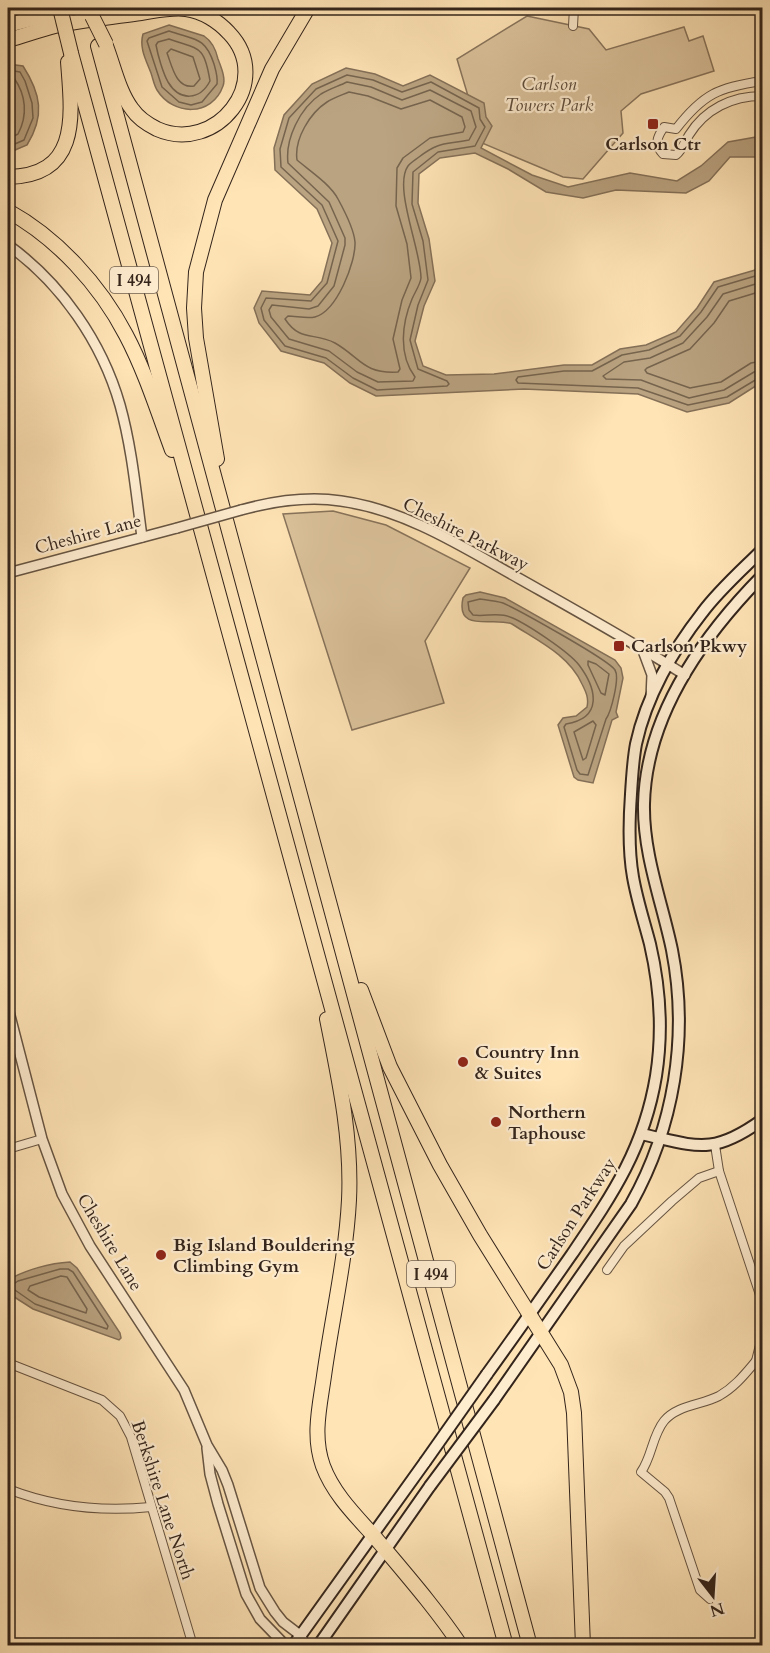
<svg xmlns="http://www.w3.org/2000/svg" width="770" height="1653" font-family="Cardo,serif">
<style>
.green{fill:#dcc39c;stroke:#88745c;stroke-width:1.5}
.water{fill:#baa381;stroke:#847058;stroke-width:1.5}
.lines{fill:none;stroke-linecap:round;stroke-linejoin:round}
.shore{stroke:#76644e;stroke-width:1.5}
.minor-casing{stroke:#665442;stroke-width:10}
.tertiary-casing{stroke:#665442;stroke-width:12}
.secondary-casing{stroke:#33241b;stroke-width:14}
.motorway-casing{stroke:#33241b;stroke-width:16}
.minor{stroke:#ffedd0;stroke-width:8}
.tertiary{stroke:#ffedd0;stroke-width:9}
.secondary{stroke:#ffedd0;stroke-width:10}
.motorway{stroke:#ffe4b6;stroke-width:14}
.tertiary-bridge-casing{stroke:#665442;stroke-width:12;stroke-linecap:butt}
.secondary-bridge-casing{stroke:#33241b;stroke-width:14;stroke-linecap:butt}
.motorway-bridge-casing{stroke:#33241b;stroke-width:16;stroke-linecap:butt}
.tertiary-bridge{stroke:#ffedd0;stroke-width:9}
.secondary-bridge{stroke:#ffedd0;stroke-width:10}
.motorway-bridge{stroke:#ffe4b6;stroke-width:14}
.poi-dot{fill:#8f2418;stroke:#ffedd0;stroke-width:2}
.labels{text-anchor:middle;stroke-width:4.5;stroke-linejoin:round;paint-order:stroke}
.shield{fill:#ffedd0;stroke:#706051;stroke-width:1.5}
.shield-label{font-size:16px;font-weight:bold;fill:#33241b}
.park-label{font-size:18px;font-style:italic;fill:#5d4c3b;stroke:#ffedd0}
.poi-label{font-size:18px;font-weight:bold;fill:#33241b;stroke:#ffedd0;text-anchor:start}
.street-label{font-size:18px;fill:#33241b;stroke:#ffedd0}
</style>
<rect width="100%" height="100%" fill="#ffe4b6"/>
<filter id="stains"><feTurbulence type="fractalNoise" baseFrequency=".00333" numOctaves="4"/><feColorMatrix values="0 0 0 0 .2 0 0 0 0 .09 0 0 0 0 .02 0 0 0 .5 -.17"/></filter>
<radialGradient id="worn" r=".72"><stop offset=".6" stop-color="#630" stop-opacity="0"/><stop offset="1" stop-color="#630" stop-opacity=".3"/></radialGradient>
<g class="green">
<polygon points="527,16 589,29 606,50 684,27 689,41 703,36 714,71 641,94 621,111 623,133 583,179 563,177 482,143 457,59"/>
<polygon points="333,511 386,525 470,568 425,641 444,703 352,730 283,514"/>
</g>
<g class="water">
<path d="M169,25L204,36C213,42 216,50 218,59C221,67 226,78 223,86C212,117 173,116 157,90C154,85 153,79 151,73C146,60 139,48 143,34Z"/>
<path d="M8,64L23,66C41,94 45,116 27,145L8,153Z"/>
<polygon points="346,68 375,74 403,86 430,75 484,103 486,117 492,126 481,148 532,175 568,187 630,173 677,181 701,166 728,142 762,136 762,157 730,157 709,181 686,193 616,190 583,198 546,192 508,169 475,153 440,158 419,174 418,203 429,239 435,281 424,306 415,341 423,366 446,375 494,374 564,365 592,365 620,349 646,345 676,332 697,308 714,282 762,268 762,382 729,403 687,412 638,394 524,389 376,396 350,383 324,363 281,351 259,323 254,308 262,291 310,295 322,281 332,243 317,209 275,170 274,148 284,115 312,84"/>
<path d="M480,592L505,598L615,660L621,668L623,678L616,712L618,717L612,720L593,783L578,780L574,777L558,725L563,718L576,716L587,707C589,698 586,692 582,684C569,655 538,641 512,624C495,616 455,634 463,598L466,595Z"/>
<path d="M70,1262L77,1268L120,1333L121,1338L119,1340L33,1309L8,1293V1280C25,1270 50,1263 70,1262Z"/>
</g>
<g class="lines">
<g class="shore">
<path d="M169,31C194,40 205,36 214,64C216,71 218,77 217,84L202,102L191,105L179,102L162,87L147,41L149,38Z"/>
<path d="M169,39C199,50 204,44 210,81C200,100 180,102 168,82C163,73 158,56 156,45L158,42Z"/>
<path d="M171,49L193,57L200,79L194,86C176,89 172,66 167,53Z"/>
<polyline points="8,70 20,72 25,81 32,103 33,118 24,140 8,147"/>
<polygon points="347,75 373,80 402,92 431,82 479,108 480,119 485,127 475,146 438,152 413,172 412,204 423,241 428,280 418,305 410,340 418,369 447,381 449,384 447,386 377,390 353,378 326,358 285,346 264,320 261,308 266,298 311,301 327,283 338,241 322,205 281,167 280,149 289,118 316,89"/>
<path d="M8,77L14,78C26,95 28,115 18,134L8,139"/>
<path d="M347,82L371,87L402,100L430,90L471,111L476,127L469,140C445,145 440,141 419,157C415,160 411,162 408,166C393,187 421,250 421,278C420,285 415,292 412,299C402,323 398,354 415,377L413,381L378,382L357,372L329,351L289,339L271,317L269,310L272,305L309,309L318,306L334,286L345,245V238L329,202L288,163C285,139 300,108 321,94C329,89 339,86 347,82Z"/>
<path d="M349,92L368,96L401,109L430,100L462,117L465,127L463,132L430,138L403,158L397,168L396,206L407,244L411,278L402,300L393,339L400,369L398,372C363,374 361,358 335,343C314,332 300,342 285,319L288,316C296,316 307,319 315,317C337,311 356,262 355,242C354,229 344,210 338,199C330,184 310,171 297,160C294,139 310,113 327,102C333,98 342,95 349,92Z"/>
<polyline points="762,274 718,287 701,312 680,336 649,350 622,355 592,371 564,371 518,377 516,380 518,383 638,388 688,405 727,397 757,379 762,378"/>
<polyline points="762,282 723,294 707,317 683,343 650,358 624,362 603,376 606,379 641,380 689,398 724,390 754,372 762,370"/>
<polyline points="762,291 729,301 714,323 690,349 647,368 645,370 647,373 690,388 721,382 751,363 762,361"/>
<path d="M480,599C487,600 496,601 503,603C517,609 609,660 615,670C620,678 611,712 606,719L588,775L580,774L577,770L564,727L566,724C603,718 597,689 579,665C569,652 526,623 510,617C499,612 485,617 473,615L469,610L468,602Z"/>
<polygon points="588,661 596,664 609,674 605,695 601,693 588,665"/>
<polygon points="593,721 596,725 586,758 583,760 574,732"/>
<polygon points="60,1269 68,1269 73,1272 108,1326 107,1329 35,1304 12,1288 12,1285 18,1281"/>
<polygon points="61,1276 67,1277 87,1309 86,1313 39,1297 28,1290 30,1286"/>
</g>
<defs>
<g id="minor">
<polyline points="573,26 574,8"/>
<path d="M762,81C719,87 703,94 676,129L664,127C657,137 654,144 663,154L676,155C683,149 684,143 689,135C705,109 732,96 762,96"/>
<polyline points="715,1145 719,1171 762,1301"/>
<polyline points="8,1149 42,1139"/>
<polyline points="607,1270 624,1246 672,1201 699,1178 719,1171"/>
<polyline points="762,1337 756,1361 762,1365"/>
<polyline points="8,1363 102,1400 120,1416 131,1437 193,1646"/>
<path d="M8,1489C54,1507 102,1512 151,1507"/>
<path d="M710,1599L700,1590L669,1498L665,1492L641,1472C652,1457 652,1436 664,1421C677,1405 702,1405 719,1396C735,1387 745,1374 756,1361"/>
</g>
<g id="tertiary">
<path d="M8,245C61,283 102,342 120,405C132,448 136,493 142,537"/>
<path d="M241,510C274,501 307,496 341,501C406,510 463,547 520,579C575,610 631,641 685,675"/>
<polyline points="8,573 177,528"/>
<polyline points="642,648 652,675 651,698"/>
<polyline points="8,1008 42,1139 62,1194 90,1246 184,1390 207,1445 222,1470 228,1485 260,1588 275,1612 283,1622 300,1635 306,1646"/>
<polyline points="207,1448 210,1474 218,1504 246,1594 260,1619 286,1646"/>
</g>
<g id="secondary">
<path d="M641,1134C697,1146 712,1156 762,1120"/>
<path d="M487,1374C516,1334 544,1294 572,1254C612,1195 644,1149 656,1076C663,1032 660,987 650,944C644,921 637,900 633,877C628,849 629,822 631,794C632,777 633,760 636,744C646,697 673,650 702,613C719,590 742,570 762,550"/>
<path d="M494,1400L631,1204C674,1127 689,1037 672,950C662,902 643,854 644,804C646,716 703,636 762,576"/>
<polyline points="293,1646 425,1462"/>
<polyline points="318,1646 430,1486"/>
</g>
<g id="motorway">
<polyline points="8,25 74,8"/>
<path d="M8,40C23,36 39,30 55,26C83,20 112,17 141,13C155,11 171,7 186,9C202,11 218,21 229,33C275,81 216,155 157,129C147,124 138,118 132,109C119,92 114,67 106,46"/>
<polyline points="98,46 530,1646"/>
<polyline points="71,53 506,1646"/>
<path d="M8,177C81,176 72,114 68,62"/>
<path d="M8,211C57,238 100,285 126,335C145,371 158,412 172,450"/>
<polyline points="217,459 196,338 194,308 196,272 215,200 272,69 308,8"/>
<polyline points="361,990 390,1067 440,1165 480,1235 561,1365 571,1392 574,1413 583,1646"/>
<path d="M327,1019C339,1079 352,1138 349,1200C346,1258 332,1318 324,1376C320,1405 312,1436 323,1466C333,1493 354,1514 373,1535C403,1571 435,1607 461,1646"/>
</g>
</defs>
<use href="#minor" class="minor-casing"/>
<use href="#tertiary" class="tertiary-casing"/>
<use href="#secondary" class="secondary-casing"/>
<use href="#motorway" class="motorway-casing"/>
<use href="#minor" class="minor"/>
<use href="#tertiary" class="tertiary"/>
<use href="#secondary" class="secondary"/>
<use href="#motorway" class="motorway"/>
<defs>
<polyline id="tertiary-bridge" points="177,528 241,510"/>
<g id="secondary-bridge">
<polyline points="425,1462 487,1374"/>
<polyline points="430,1486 494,1400"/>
</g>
<g id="motorway-bridge">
<polyline points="60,8 71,53"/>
<polyline points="92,16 106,44"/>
</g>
</defs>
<use href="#tertiary-bridge" class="tertiary-bridge-casing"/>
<use href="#secondary-bridge" class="secondary-bridge-casing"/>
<use href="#motorway-bridge" class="motorway-bridge-casing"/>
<use href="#tertiary-bridge" class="tertiary-bridge"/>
<use href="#secondary-bridge" class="secondary-bridge"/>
<use href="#motorway-bridge" class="motorway-bridge"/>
</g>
<g class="poi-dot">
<rect x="647" y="118" width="12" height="12" rx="3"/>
<rect x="613" y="640" width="12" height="12" rx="3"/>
<circle cx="463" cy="1062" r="6"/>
<circle cx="496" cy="1122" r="6"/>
<circle cx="161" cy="1255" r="6"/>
</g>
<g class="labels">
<g class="shield">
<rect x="110" y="267" width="48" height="26" rx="4.5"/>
<rect x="407" y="1261" width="48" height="26" rx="4.5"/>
</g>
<g class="shield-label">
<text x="134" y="286">I 494</text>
<text x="431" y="1280">I 494</text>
</g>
<g class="park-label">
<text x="549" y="90">Carlson<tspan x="549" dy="21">Towers Park</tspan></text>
</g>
<g class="poi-label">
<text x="653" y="150" text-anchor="middle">Carlson Ctr</text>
<text x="631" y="652">Carlson Pkwy</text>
<text x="475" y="1058">Country Inn<tspan x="475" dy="21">&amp; Suites</tspan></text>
<text x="508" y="1118">Northern<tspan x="508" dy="21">Taphouse</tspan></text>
<text x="173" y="1251">Big Island Bouldering<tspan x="173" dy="21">Climbing Gym</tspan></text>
</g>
<g class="street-label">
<text transform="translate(88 534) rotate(-15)" y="6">Cheshire Lane</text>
<text transform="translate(466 534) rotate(27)" y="6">Cheshire Parkway</text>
<text transform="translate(576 1214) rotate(-57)" y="6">Carlson Parkway</text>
<text transform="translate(110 1242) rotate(59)" y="6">Cheshire Lane</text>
<text transform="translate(163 1500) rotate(72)" y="6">Berkshire Lane North</text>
</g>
</g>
<rect width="770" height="1653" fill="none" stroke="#ffe4b6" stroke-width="30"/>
<rect x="9" y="9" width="752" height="1635" fill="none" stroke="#33241b" stroke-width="3"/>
<rect x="15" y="15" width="740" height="1623" fill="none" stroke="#33241b" stroke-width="1.5"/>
<g transform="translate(713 1596) rotate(163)" stroke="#ffedd0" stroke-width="4.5" paint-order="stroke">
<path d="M0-4.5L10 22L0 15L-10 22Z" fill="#33241b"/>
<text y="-9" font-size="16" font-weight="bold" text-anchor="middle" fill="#33241b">N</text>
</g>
<rect width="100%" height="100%" filter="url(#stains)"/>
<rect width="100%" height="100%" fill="url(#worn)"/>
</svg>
